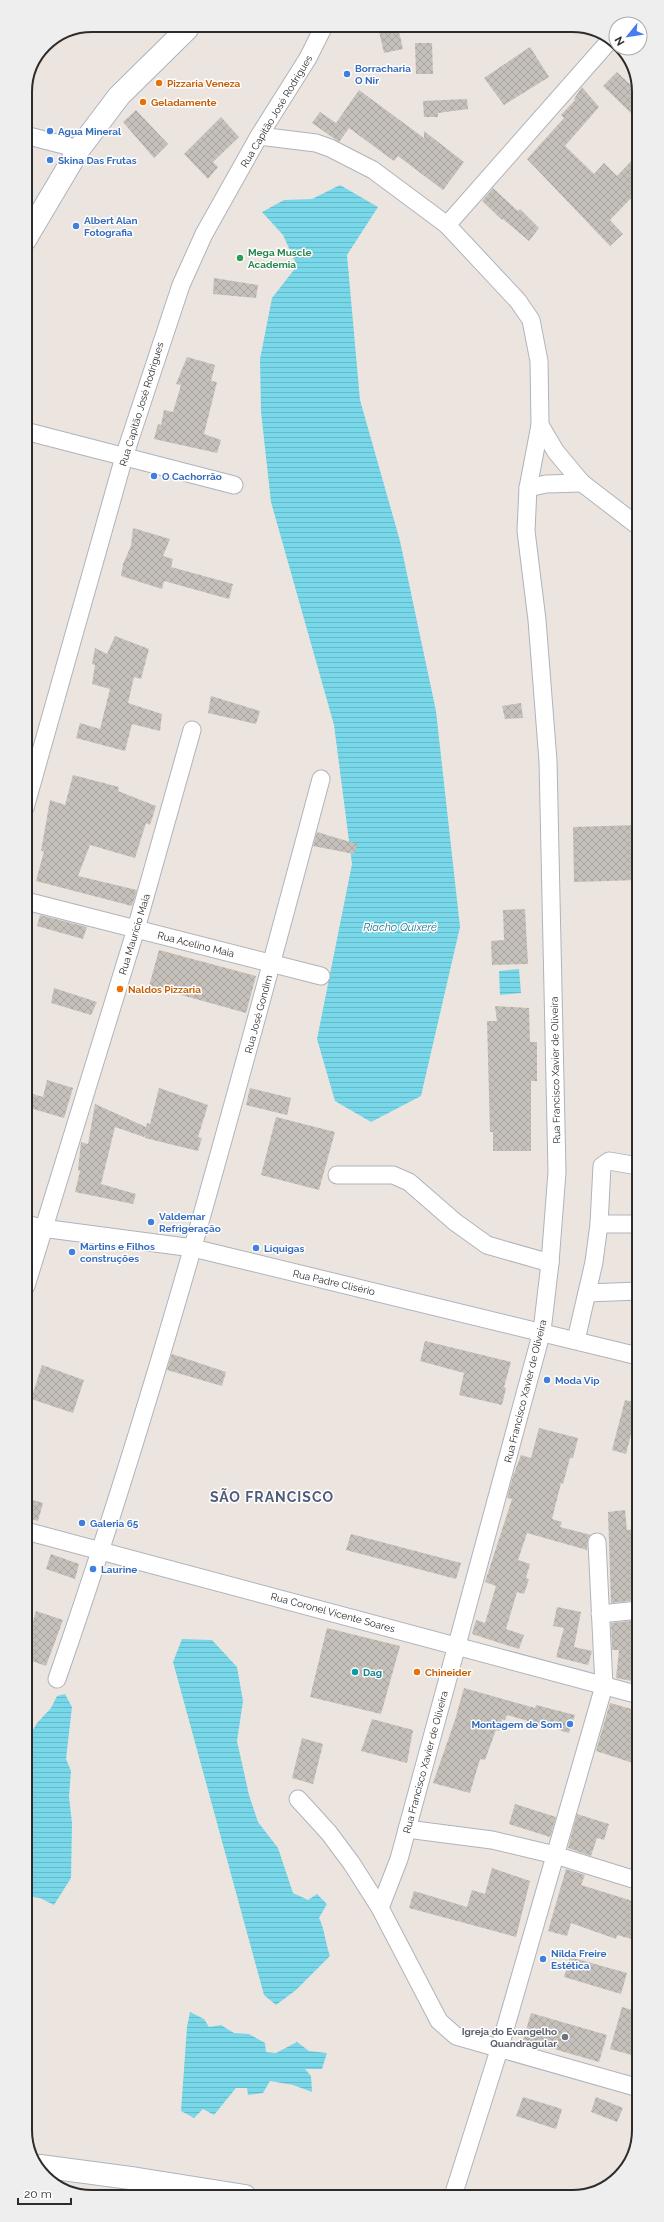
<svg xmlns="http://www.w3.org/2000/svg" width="664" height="2222" font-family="Raleway,sans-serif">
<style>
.water{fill:url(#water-rules)}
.building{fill:url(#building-cross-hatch)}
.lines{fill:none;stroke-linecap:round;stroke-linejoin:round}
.street-casing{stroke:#afb3bb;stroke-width:19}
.secondary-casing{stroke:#afb3bb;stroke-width:24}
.street{stroke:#fff;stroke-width:17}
.secondary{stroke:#fff;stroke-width:22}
.shop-dot{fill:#3f7fe0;stroke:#fff;stroke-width:1.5}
.food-dot{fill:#e8710a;stroke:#fff;stroke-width:1.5}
.leisure-dot{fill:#2e9e5b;stroke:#fff;stroke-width:1.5}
.culture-dot{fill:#0f9aa8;stroke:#fff;stroke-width:1.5}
.worship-dot{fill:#6b7280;stroke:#fff;stroke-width:1.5}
.labels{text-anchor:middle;stroke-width:3;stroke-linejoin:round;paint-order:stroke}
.shop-label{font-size:10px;font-weight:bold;fill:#366cbe;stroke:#fff;text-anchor:start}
.food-label{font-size:10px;font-weight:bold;fill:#c56008;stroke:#fff;text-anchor:start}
.street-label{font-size:10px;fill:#2c2c2c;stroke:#fff}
.leisure-label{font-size:10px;font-weight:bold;fill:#27864d;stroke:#fff;text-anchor:start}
.culture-label{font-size:10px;font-weight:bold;fill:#0d838f;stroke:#fff;text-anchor:start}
.worship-label{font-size:10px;font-weight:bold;fill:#5b616d;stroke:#fff;text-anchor:end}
.water-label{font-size:11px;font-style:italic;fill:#157997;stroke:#fff}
.district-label{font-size:14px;font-weight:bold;letter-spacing:1px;fill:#4e5b7a;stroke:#fff}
.rim{fill:none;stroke:#2c2c2c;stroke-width:2}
</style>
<defs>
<pattern id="water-rules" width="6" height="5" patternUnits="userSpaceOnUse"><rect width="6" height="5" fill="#78d8e9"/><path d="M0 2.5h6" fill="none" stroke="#68bac8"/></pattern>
<pattern id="building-cross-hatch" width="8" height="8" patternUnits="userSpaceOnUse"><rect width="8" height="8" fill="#c5c0ba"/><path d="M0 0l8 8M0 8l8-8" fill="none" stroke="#a9a5a0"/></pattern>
</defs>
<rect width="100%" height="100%" fill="#ece5df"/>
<g class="water">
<polygon points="340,185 378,207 347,255 360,400 400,541 436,711 460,927 421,1096 371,1122 335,1101 317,1039 352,864 334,725 271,502 261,412 260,359 272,298 297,266 283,235 262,212 284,200 312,199"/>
<polygon points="519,969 521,993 500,995 499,971"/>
<path d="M182,1639L212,1640L237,1667L243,1701L237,1741L249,1795L258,1822L278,1848L293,1893L308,1900L317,1894L327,1904L319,1918C325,1930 325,1942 330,1956L296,1990L276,2005L264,1995L173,1662Z"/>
<polygon points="65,1694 72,1707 66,1759 71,1771 69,1797 72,1823 71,1878 54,1905 40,1898 26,1896 26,1742 37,1723 51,1708 57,1696"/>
<polygon points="190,2012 204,2019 209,2027 221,2025 234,2033 249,2034 265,2043 266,2052 276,2053 297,2042 309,2051 327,2053 322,2069 305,2069 311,2076 312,2092 293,2085 270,2081 263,2093 248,2095 247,2088 236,2088 214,2115 203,2109 194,2118 181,2111 187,2027"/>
</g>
<g class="building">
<polygon points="378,27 398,27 403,49 384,53"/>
<polygon points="415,43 432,43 433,74 416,74"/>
<polygon points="530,47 549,77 504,105 484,78"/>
<polygon points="617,72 638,92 638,120 603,86"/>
<polygon points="582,87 599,107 565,146 594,174 604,163 617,176 638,154 638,191 610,220 623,234 610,246 527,159 564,118 561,115 575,100 574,99"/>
<polygon points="359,90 424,138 424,131 464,162 443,190 398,156 394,161 349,128 339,142 312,123 320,112 336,123"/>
<polygon points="467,99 468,109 438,113 438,117 424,117 423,101"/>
<polygon points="136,110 168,144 154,158 123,122"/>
<polygon points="221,117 239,137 213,162 218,167 208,179 184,154"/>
<polygon points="493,188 518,211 520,209 539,228 529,241 503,219 502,220 482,201"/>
<polygon points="214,278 258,285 256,298 213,294"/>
<polygon points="187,357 215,365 211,381 217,382 204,434 221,440 217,453 154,439 158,424 161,425 164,410 173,412 181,385 176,384"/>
<polygon points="133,528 170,539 163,556 173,559 171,567 233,584 229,599 164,581 162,589 121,576 123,564 131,546"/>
<polygon points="115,636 149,649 141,679 134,677 128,703 162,714 160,731 132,724 125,751 76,738 80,723 100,729 110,689 92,684 95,665 92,664 95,648 107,654"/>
<polygon points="211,696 260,711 256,724 208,713"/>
<polygon points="521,703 523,718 505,719 502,706"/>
<polygon points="73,775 119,787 118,791 156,806 150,825 146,823 135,858 90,845 78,876 137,890 132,906 36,881 44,851 41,851 50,800 65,805"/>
<polygon points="638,825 638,880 574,882 573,827"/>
<polygon points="317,832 357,844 354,854 313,846"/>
<polygon points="525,909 528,964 492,965 491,941 504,940 503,910"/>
<polygon points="40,915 87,927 83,939 37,926"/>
<polygon points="159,950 256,976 246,1013 149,986"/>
<polygon points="54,988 97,1002 91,1015 51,1003"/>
<polygon points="495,1006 529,1008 530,1042 537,1042 537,1081 531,1081 531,1151 493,1151 493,1132 490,1132 487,1021 497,1021"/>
<polygon points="47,1080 73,1088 64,1118 30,1108 33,1094 43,1097"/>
<polygon points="159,1088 208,1105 198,1137 202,1138 198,1151 145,1138 146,1133 144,1137 115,1127 101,1184 136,1194 133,1204 75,1192 80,1171 78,1170 81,1142 88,1144 95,1104 146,1127 147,1123 150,1124"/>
<polygon points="250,1088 291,1098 287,1115 246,1105"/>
<polygon points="276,1117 335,1132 319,1190 261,1175"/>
<polygon points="425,1341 511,1362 504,1387 506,1388 502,1405 459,1395 464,1373 420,1361"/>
<polygon points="172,1354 226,1372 222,1386 167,1370"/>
<polygon points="42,1365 84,1380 73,1413 31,1399"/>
<polygon points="625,1400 639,1403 626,1454 612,1450"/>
<polygon points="539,1428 578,1438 573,1458 570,1458 563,1484 561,1483 552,1519 562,1522 560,1527 591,1535 588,1538 587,1550 527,1533 518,1560 530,1564 526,1578 529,1579 524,1594 517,1592 506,1629 524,1635 519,1649 472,1634 476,1620 485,1623 496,1586 485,1582 512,1499 507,1498 513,1476 521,1455 531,1458"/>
<polygon points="26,1498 43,1503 38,1521 26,1518"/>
<polygon points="625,1510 627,1530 639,1529 639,1600 611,1603 608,1512"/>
<polygon points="351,1534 461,1563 456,1579 346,1550"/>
<polygon points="51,1554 79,1564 75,1579 46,1569"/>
<polygon points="557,1607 581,1612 574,1647 592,1651 588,1665 556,1657 564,1628 553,1626"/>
<polygon points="36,1611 63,1620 46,1666 26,1659 26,1646"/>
<polygon points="639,1620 637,1682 616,1678 619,1650 612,1650 611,1623"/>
<polygon points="327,1628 400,1646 381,1714 310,1697"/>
<polygon points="464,1688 535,1708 536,1705 575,1715 569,1733 507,1715 505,1720 502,1719 499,1731 496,1730 485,1760 480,1759 470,1793 433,1783 455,1720"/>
<polygon points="610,1703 639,1711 639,1765 596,1751"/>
<polygon points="372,1719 413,1730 407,1763 361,1751"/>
<polygon points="302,1738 323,1744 313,1784 292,1778"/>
<polygon points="515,1804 556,1817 550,1837 509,1824"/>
<polygon points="577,1814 609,1824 604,1840 597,1838 591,1856 568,1848"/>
<polygon points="492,1868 530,1881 516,1937 409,1908 414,1891 467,1907 472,1890 485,1894"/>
<polygon points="566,1869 585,1875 581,1885 639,1903 639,1941 617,1935 616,1939 571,1923 567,1936 548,1931"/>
<polygon points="570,1957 627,1973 621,1994 564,1977"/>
<polygon points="622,2007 639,2012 639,2057 610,2049"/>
<polygon points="531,2013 607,2035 599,2062 523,2040"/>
<polygon points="523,2097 562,2109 556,2129 516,2116"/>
<polygon points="596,2097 623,2108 617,2122 591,2112"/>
</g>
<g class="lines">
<defs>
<g id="street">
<polyline points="25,135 79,149"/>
<polyline points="259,136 316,143 330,148 373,170 447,225 518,301 531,320 539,361 540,425 556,452 582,483 638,526"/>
<polyline points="447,225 611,39"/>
<polyline points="25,431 234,485"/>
<polyline points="528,488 546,484 582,483"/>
<polyline points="25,808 124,457 181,285 204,234 259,136 308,58 323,28"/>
<polyline points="26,901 321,976"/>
<polyline points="337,1175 393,1175 409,1182 455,1222 487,1245 550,1263"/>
<polyline points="26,1224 42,1228 193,1248 638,1356"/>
<polyline points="599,1224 638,1224"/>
<polyline points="26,1286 136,929 192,730"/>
<polyline points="587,1293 638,1291"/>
<polyline points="576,1340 594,1262 599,1224 602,1166 609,1161 638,1166"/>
<polyline points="26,1531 639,1695"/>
<polyline points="600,1614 639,1610"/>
<path d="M57,1679C160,1384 240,1081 321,779"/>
<polyline points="298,1799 329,1833 352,1864 380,1908 439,2021 456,2036 639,2088"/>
<polyline points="407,1829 492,1840 555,1855 639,1881"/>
<polyline points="380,1908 399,1859 542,1331 550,1263 557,1172 548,761 537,620 526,531 528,488 540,425"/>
<polyline points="453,2196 499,2050 604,1686 597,1542"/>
</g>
<g id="secondary">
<polyline points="25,240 79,149 119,96 187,29"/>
<polyline points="40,2166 138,2179 245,2196"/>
</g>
</defs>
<use href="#street" class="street-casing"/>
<use href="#secondary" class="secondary-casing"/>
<use href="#street" class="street"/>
<use href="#secondary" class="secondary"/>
</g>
<g class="shop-dot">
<circle cx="347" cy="74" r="4"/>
<circle cx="50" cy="131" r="4"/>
<circle cx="50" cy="160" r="4"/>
<circle cx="76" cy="226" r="4"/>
<circle cx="154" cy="476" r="4"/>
<circle cx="151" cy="1222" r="4"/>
<circle cx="256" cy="1248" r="4"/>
<circle cx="72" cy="1252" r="4"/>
<circle cx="547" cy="1380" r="4"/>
<circle cx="82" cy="1523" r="4"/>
<circle cx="93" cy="1569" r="4"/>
<circle cx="570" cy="1724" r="4"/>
<circle cx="543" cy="1959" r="4"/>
</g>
<g class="food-dot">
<circle cx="159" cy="83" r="4"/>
<circle cx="143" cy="102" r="4"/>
<circle cx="120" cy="989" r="4"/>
<circle cx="417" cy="1672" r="4"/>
</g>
<circle class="leisure-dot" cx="240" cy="258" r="4"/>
<circle class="culture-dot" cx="355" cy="1672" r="4"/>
<circle class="worship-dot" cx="565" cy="2037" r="4"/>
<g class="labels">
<g class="shop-label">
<text x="355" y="72">Borracharia<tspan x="355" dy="12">O Nir</tspan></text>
<text x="58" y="135">Agua Mineral</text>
<text x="58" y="164">Skina Das Frutas</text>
<text x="84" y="224">Albert Alan<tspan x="84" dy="12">Fotografia</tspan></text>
<text x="162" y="480">O Cachorrão</text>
<text x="159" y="1220">Valdemar<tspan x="159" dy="12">Refrigeração</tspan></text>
<text x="80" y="1250">Martins e Filhos<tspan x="80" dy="12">construções</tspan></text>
<text x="264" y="1252">Liquigas</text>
<text x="555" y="1384">Moda Vip</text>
<text x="90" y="1527">Galeria 65</text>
<text x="101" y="1573">Laurine</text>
<text x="562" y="1728" text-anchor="end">Montagem de Som</text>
<text x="551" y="1957">Nilda Freire<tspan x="551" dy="12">Estética</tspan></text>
</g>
<g class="food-label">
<text x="167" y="87">Pizzaria Veneza</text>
<text x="151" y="106">Geladamente</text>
<text x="128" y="993">Naldos Pizzaria</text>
<text x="425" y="1676">Chineider</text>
</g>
<g class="street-label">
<text transform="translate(276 111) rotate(-59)" y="4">Rua Capitão José Rodrigues</text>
<text transform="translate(141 404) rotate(-73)" y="4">Rua Capitão José Rodrigues</text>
<text transform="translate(134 934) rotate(-73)" y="4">Rua Maurício Maia</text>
<text transform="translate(196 944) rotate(14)" y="4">Rua Acelino Maia</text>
<text transform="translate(258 1014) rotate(-75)" y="4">Rua José Gondim</text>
<text transform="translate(555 1070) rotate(-91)" y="4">Rua Francisco Xavier de Oliveira</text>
<text transform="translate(334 1282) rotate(13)" y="4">Rua Padre Clisério</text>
<text transform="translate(525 1391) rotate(-76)" y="4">Rua Francisco Xavier de Oliveira</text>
<text transform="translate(333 1612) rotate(15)" y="4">Rua Coronel Vicente Soares</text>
<text transform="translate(425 1762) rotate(-75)" y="4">Rua Francisco Xavier de Oliveira</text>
</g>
<g class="leisure-label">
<text x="248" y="256">Mega Muscle<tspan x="248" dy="12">Academia</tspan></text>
</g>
<g class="culture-label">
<text x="363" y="1676">Dag</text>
</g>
<g class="worship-label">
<text x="557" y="2035">Igreja do Evangelho<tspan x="557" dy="12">Quandragular</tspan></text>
</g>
<g class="water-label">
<text x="400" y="931">Riacho Quixeré</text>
</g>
<g class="district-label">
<text x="272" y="1502">SÃO FRANCISCO</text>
</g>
</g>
<path d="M0 0H664V2222H0ZM92 32H572A60 60 0 0 1 632 92V2130A60 60 0 0 1 572 2190H92A60 60 0 0 1 32 2130V92A60 60 0 0 1 92 32Z" fill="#eee" fill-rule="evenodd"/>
<path class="rim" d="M92 32H572A60 60 0 0 1 632 92V2130A60 60 0 0 1 572 2190H92A60 60 0 0 1 32 2130V92A60 60 0 0 1 92 32Z"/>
<g transform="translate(628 36) rotate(240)"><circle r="19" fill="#ffffff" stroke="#ababab"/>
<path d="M0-3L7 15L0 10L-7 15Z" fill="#487bf1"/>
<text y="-6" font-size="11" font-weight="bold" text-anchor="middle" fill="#2c2c2c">N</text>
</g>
<path d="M18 2198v6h53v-6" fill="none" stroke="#2c2c2c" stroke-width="2"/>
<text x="24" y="2198" font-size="12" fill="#2c2c2c" stroke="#ffffff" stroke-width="3" paint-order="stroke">20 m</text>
</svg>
